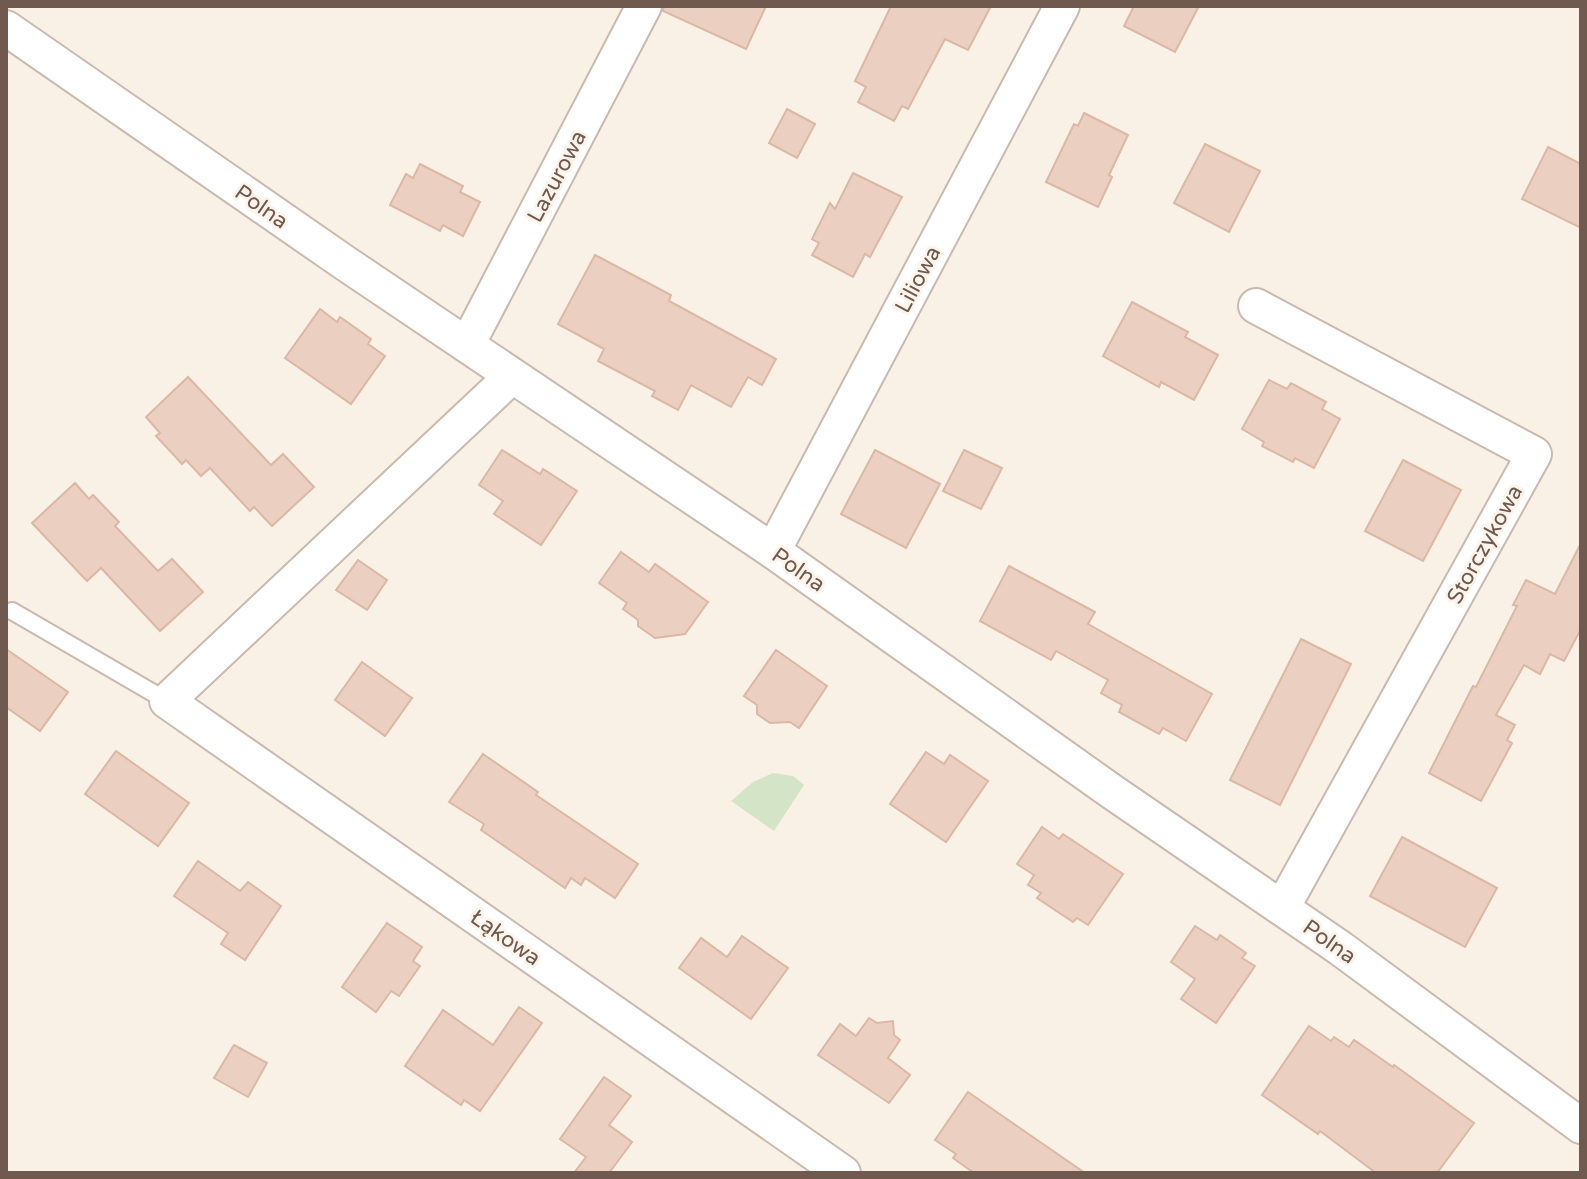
<svg xmlns="http://www.w3.org/2000/svg" width="1587" height="1179" font-family="'Varela Round',sans-serif">
<style>
.green{fill:#d4e5c7}
.building{fill:#ebd0c1;stroke:#dcb7a4;stroke-width:2}
.lines{fill:none;stroke-linecap:round;stroke-linejoin:round}
.lane-casing{stroke:#cab9ae;stroke-width:20}
.street-casing{stroke:#cab9ae;stroke-width:38}
.lane{stroke:#fff;stroke-width:16}
.street{stroke:#fff;stroke-width:34}
.labels{text-anchor:middle;stroke-width:6;stroke-linejoin:round;paint-order:stroke}
.street-label{font-size:22px;fill:#70594e;stroke:#fdf5ec}
</style>
<rect width="100%" height="100%" fill="#f9f1e6"/>
<polygon class="green" points="773,773 793,776 804,785 774,831 731,801 753,782"/>
<g class="building">
<polygon points="664,6 766,6 746,49 663,11"/>
<polygon points="891,6 991,6 968,50 945,39 908,109 902,106 894,121 858,102 866,87 855,81"/>
<polygon points="1134,6 1199,6 1175,52 1124,26"/>
<polygon points="787,109 815,124 797,158 769,143"/>
<polygon points="1084,113 1128,135 1109,175 1112,177 1098,207 1046,182 1074,124 1078,126"/>
<polygon points="1205,144 1260,171 1229,232 1174,203"/>
<polygon points="1548,147 1581,164 1581,228 1522,199"/>
<polygon points="420,164 463,186 460,192 480,202 463,236 443,225 440,231 390,205 406,174 413,178"/>
<polygon points="853,173 902,197 870,257 865,254 853,277 812,255 819,243 812,239 830,203 835,209"/>
<polygon points="595,255 671,295 669,301 776,359 762,385 748,377 731,407 691,385 678,410 652,396 655,391 598,361 604,349 558,324"/>
<polygon points="1132,302 1188,332 1185,337 1218,355 1194,400 1161,382 1159,387 1103,356"/>
<polygon points="320,309 337,322 340,317 371,339 368,344 385,356 351,404 285,358"/>
<polygon points="188,377 271,465 283,454 314,487 272,526 254,507 250,511 210,468 201,476 186,460 182,464 156,436 160,433 146,417"/>
<polygon points="1269,380 1287,389 1291,383 1326,402 1322,409 1340,419 1314,468 1295,458 1293,462 1262,446 1264,442 1242,429"/>
<polygon points="502,450 540,474 543,469 577,491 541,545 494,514 503,501 479,485"/>
<polygon points="875,450 940,484 906,548 841,514"/>
<polygon points="964,450 1002,468 981,509 943,491"/>
<polygon points="1403,460 1461,490 1423,561 1365,531"/>
<polygon points="75,483 89,499 93,495 119,522 115,526 158,571 172,559 203,592 160,631 101,568 87,581 32,523"/>
<polygon points="1581,543 1581,629 1564,661 1550,654 1540,674 1524,665 1496,715 1515,725 1507,740 1512,743 1481,801 1429,773 1473,686 1476,687 1517,606 1513,605 1526,580 1555,594"/>
<polygon points="621,552 649,572 655,564 708,602 685,634 655,638 638,626 638,620 623,609 627,603 599,583"/>
<polygon points="358,560 387,580 367,610 336,590"/>
<polygon points="1009,566 1095,612 1088,624 1212,694 1186,741 1163,728 1159,734 1119,712 1122,705 1101,693 1108,680 1056,651 1051,660 980,621"/>
<polygon points="1301,639 1351,664 1280,805 1230,780"/>
<polygon points="6,649 68,692 40,731 6,707"/>
<polygon points="776,650 827,686 799,728 790,722 770,723 757,714 757,705 744,696"/>
<polygon points="362,662 412,698 385,736 335,700"/>
<polygon points="116,751 189,803 158,846 85,794"/>
<polygon points="926,752 944,764 950,755 988,781 946,842 890,804"/>
<polygon points="483,754 538,792 536,795 638,864 615,898 585,878 581,885 571,878 565,888 481,830 484,824 449,802"/>
<polygon points="1042,827 1059,839 1063,834 1123,874 1088,925 1077,918 1073,922 1037,898 1041,893 1028,885 1034,875 1017,864"/>
<polygon points="1402,837 1497,888 1465,947 1370,896"/>
<polygon points="198,861 240,891 248,882 281,906 245,960 221,944 228,933 174,896"/>
<polygon points="387,923 422,947 413,961 420,966 399,996 391,991 376,1012 342,987"/>
<polygon points="1195,926 1217,940 1220,935 1246,953 1242,958 1255,966 1216,1023 1181,999 1195,979 1171,962"/>
<polygon points="742,936 788,968 751,1019 679,968 701,938 727,957"/>
<polygon points="519,1007 542,1023 480,1111 464,1100 461,1105 405,1066 443,1010 493,1045"/>
<polygon points="869,1018 877,1023 893,1021 894,1035 900,1040 888,1058 910,1075 889,1103 818,1055 840,1024 856,1036"/>
<polygon points="1309,1026 1331,1041 1334,1037 1349,1047 1354,1040 1393,1067 1394,1065 1474,1123 1437,1173 1376,1173 1320,1131 1318,1134 1262,1095"/>
<polygon points="234,1045 267,1063 248,1097 214,1078"/>
<polygon points="604,1077 631,1096 609,1125 632,1142 609,1173 574,1173 586,1157 560,1139"/>
<polygon points="968,1092 1001,1115 1085,1173 974,1173 953,1158 956,1154 935,1140"/>
</g>
<g class="lines">
<defs>
<polyline id="lane" points="12,611 167,701"/>
<g id="street">
<polyline points="6,28 345,263 773,551 1111,791 1340,948 1581,1126"/>
<polyline points="1256,306 1534,454 1282,908"/>
<polyline points="467,345 644,6"/>
<polyline points="512,376 167,701 843,1173"/>
<polyline points="773,551 1062,6"/>
</g>
</defs>
<use href="#lane" class="lane-casing"/>
<use href="#street" class="street-casing"/>
<use href="#lane" class="lane"/>
<use href="#street" class="street"/>
</g>
<g class="labels">
<g class="street-label">
<text transform="translate(556 176) rotate(-62)" y="8">Lazurowa</text>
<text transform="translate(262 206) rotate(35)" y="8">Polna</text>
<text transform="translate(917 279) rotate(-62)" y="8">Liliowa</text>
<text transform="translate(1484 544) rotate(-61)" y="8">Storczykowa</text>
<text transform="translate(799 569) rotate(35)" y="8">Polna</text>
<text transform="translate(506 937) rotate(35)" y="8">Łąkowa</text>
<text transform="translate(1330 941) rotate(35)" y="8">Polna</text>
</g>
</g>
<rect width="1587" height="1179" fill="none" stroke="#70594e" stroke-width="16"/>
</svg>
